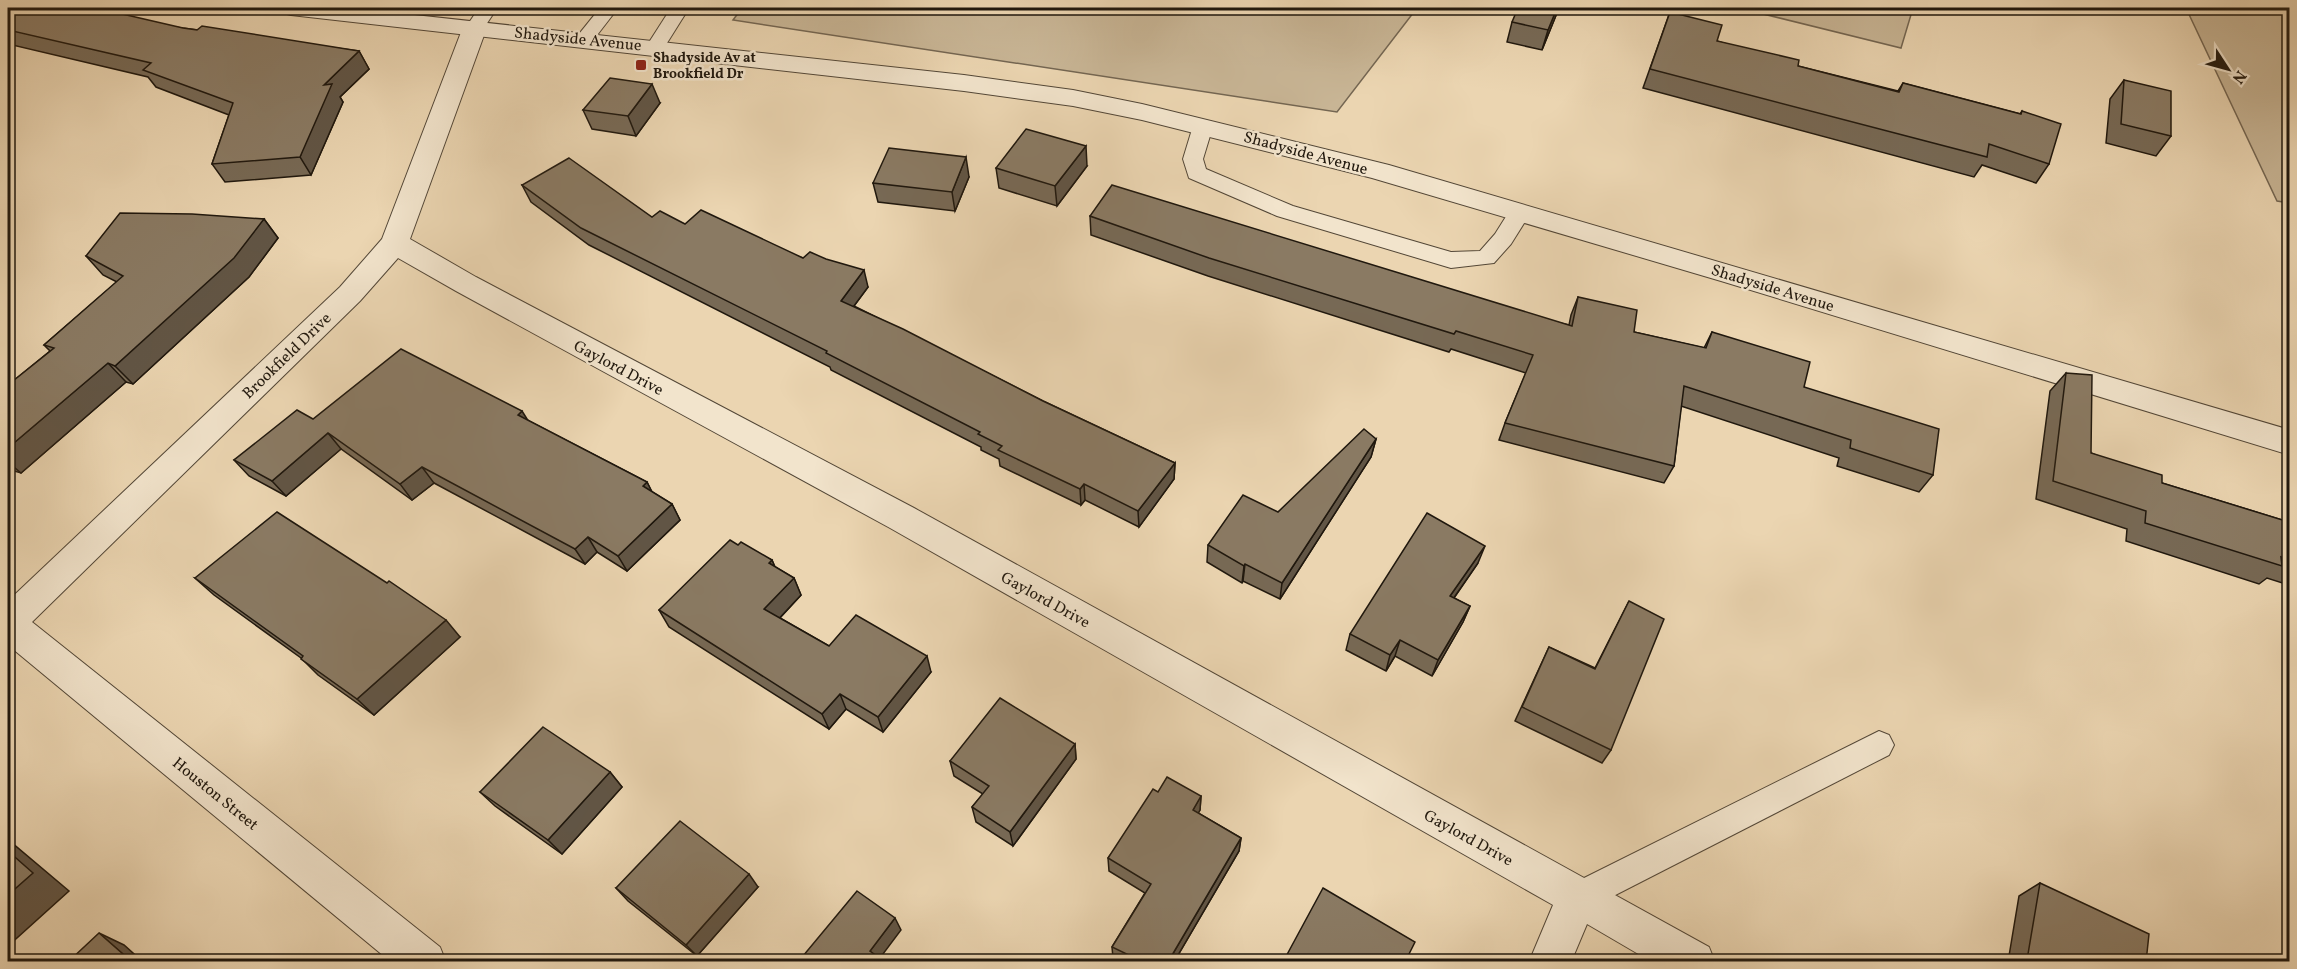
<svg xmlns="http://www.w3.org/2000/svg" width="2297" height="969" font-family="Vollkorn,serif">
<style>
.green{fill:#c8b595;stroke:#746652;stroke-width:1.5}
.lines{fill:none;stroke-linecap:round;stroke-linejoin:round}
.service-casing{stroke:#534737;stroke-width:2}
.minor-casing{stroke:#534737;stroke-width:2}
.tertiary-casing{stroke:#534737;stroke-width:2}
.service{fill:#f2e4cc;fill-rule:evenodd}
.minor{fill:#f2e4cc;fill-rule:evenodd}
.tertiary{fill:#f2e4cc;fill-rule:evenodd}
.wall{fill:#776955;stroke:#20180e;stroke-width:1.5}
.shaded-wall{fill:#615545;stroke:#20180e;stroke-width:1.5}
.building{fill:#8a7a63;stroke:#20180e;stroke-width:1.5}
.poi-dot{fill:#8f2418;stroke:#f2e4cc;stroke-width:2}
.labels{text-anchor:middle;stroke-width:5;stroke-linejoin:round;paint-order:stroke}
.far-poi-label{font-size:14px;font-weight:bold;fill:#20180e;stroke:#f2e4cc;text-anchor:start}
.street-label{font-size:16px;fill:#20180e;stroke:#f2e4cc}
</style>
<rect width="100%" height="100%" fill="#ebd5b1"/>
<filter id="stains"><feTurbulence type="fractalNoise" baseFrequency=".00333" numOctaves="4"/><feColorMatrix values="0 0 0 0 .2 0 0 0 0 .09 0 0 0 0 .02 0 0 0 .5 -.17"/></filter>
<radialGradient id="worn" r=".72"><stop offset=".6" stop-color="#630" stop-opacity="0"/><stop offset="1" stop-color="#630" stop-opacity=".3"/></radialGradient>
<g class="green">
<polygon points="742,8 1417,8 1337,112 733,20"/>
<polygon points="1739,8 1913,8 1901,48"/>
<polygon points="2186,8 2289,8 2289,203 2277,201"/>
</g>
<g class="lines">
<defs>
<g id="service">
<polygon points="479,8 497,8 482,31 468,31 466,27"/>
<polygon points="600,8 618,8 591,43 577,43 575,39"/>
<polygon points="671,8 689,8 662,51 648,51 646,47"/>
<polygon points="1203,120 1210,122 1213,126 1203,159 1206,169 1293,206 1451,252 1480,251 1495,234 1512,207 1520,205 1528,207 1531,212 1511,244 1494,263 1451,268 1277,216 1189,178 1183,159 1193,126 1196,122"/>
<polygon points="1879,731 1889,735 1894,745 1889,755 1588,909 1577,914 1566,909 1561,898 1566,887"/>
</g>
<polygon id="minor" points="475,20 483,22 487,27 410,239 476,277 914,508 1709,947 1715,962 1652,962 1587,924 1571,962 1529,962 1553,905 890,528 456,291 398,258 360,301 32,622 440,947 446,962 391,962 8,645 8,601 340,287 382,239 463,27 467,22"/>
<polygon id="tertiary" points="280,8 351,8 964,75 1073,90 1142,104 1389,165 2290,430 2290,455 1721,281 1372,178 1142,120 1073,106 964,91 291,15 283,13"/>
</defs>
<use href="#service" class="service-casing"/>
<use href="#minor" class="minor-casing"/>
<use href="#tertiary" class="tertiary-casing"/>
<use href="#service" class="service"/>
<use href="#minor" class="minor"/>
<use href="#tertiary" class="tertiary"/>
</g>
<g class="wall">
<polygon points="8,8 183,28 359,51 369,69 340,97 343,102 311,175 225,182 212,164 229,115 156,87 148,77 8,44"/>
<polygon points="1559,8 1542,50 1507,42 1512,22"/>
<polygon points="1670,12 1717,41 1798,66 1898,91 1903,83 2020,114 2022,111 2049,164 2036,183 1982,165 1974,177 1643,88"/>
<polygon points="2124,80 2171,136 2156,156 2106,143 2110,99"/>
<polygon points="660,103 636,136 592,129 583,110"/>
<polygon points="1087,166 1057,206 999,188 996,168"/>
<polygon points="969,177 955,211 878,202 873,183"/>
<polygon points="522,185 652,217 685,224 803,258 868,287 854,306 1043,401 1175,463 1174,479 1139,527 1085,500 1081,505 1000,466 999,459 981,450 981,447 831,370 830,367 589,245 531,202"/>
<polygon points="1090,216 1569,325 1571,315 1578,297 1634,332 1704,348 1712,332 1804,387 1933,475 1919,492 1837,466 1839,458 1681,406 1674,466 1664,483 1499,440 1505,423 1526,373 1451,349 1449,352 1208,276 1091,235"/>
<polygon points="264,219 278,238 249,277 133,384 126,382 21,473 11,470 8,473 8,385 50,351 44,345 117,282 103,275 86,256"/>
<polygon points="2066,373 2091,453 2162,483 2289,522 2289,585 2267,578 2259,584 2126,541 2127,529 2036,499 2050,391"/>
<polygon points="313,419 527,420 647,482 652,492 672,504 680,520 627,571 597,552 585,564 434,483 412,500 341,449 286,496 249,476 234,460"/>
<polygon points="1376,439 1371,457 1280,599 1243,581 1242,583 1207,562 1208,545 1278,512"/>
<polygon points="738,545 772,560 775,567 794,578 801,595 780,618 829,646 931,672 883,732 846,709 829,729 669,627 659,610"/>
<polygon points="1478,563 1454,598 1470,606 1463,622 1432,676 1395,656 1386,671 1346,650 1350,634"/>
<polygon points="195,578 460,637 374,715 318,675 301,658 214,595"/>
<polygon points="1629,601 1611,750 1602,763 1515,721 1549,647 1595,668"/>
<polygon points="1075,744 1076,759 1013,846 976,822 972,807 983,794 954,776 950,761"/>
<polygon points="610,772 622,787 562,854 495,806 480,792"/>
<polygon points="1158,792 1201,796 1200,810 1198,813 1241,838 1239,851 1174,962 1120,962 1113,958 1112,947 1145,893 1109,871 1108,858"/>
<polygon points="2040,883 2146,962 2008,962 2019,896"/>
<polygon points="758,887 697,956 628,901 616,888"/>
</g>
<g class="shaded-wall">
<polygon points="1557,8 1559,8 1542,50 1548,30"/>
<polygon points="359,51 369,69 340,97 343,102 311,175 300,157 324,85"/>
<polygon points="652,84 660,103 636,136 628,116"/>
<polygon points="1086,146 1087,166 1057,206 1055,186"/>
<polygon points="966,157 969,177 955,211 952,192"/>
<polygon points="264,219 278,238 249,277 133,384 115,366"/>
<polygon points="864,270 868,287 845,318 841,301"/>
<polygon points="108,363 126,382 21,473 8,462 8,448"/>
<polygon points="522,411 532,427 518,415"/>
<polygon points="328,433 341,449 286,496 272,481"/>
<polygon points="1376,439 1371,457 1280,599 1282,583"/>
<polygon points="1175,463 1174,479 1139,527 1138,511"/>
<polygon points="8,466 11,470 8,473"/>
<polygon points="422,467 434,483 412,500 400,484"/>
<polygon points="647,482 655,498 643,486"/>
<polygon points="1084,484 1085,500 1081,505 1080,489"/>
<polygon points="672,504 680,520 627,571 618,556"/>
<polygon points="588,537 597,552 585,564 575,549"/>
<polygon points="1485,546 1478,563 1444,612 1450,596"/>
<polygon points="772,560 779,577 769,563"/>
<polygon points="1245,564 1243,581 1242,583 1244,566"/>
<polygon points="794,578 801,595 772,626 764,609"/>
<polygon points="1470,606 1463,622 1432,676 1438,660"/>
<polygon points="446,620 460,637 374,715 357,699"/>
<polygon points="1400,640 1395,656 1386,671 1390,655"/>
<polygon points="927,656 931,672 883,732 878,717"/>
<polygon points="840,694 846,709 829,729 822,714"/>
<polygon points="1075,744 1076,759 1013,846 1010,832"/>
<polygon points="610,772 622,787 562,854 548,840"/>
<polygon points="1201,796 1200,810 1192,824 1193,810"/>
<polygon points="1241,838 1239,851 1174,962 1168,962"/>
<polygon points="8,841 12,843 69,891 8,946"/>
<polygon points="749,874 758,887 697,956 686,945"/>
<polygon points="895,918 901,930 877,962 870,951"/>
<polygon points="99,933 124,945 143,962 132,962"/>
</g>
<g class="building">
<polygon points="8,8 118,13 183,28 197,30 202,26 359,51 324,85 332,84 300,157 212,164 233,103 143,70 151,63 8,30"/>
<polygon points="1518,8 1557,8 1548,30 1512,22"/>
<polygon points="1670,12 1722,25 1717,41 1799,60 1798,66 1899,92 1903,83 2021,114 2022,111 2061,124 2049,164 1989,144 1987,157 1650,69"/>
<polygon points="610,78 652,84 628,116 583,110"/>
<polygon points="2124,80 2171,91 2171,136 2121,124"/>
<polygon points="1026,129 1086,146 1055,186 996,168"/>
<polygon points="889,148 966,157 952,192 873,183"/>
<polygon points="569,158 652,217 660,211 685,224 701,210 803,258 810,252 826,259 864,270 841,301 903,329 1043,401 1175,463 1138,511 1084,484 1080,489 998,450 1002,446 978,434 980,432 826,353 827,351 581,228 522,185"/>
<polygon points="1112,185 1572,326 1578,297 1637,310 1634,332 1706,348 1712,332 1810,362 1804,387 1939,429 1933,475 1850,448 1851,440 1684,386 1674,466 1505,423 1533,355 1456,331 1454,334 1209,258 1090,216"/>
<polygon points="120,213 192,214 264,219 234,258 115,366 108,363 8,448 8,385 54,348 44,345 123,276 86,256"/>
<polygon points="401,349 522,411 518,415 647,482 643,486 672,504 618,556 588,537 575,549 422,467 400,484 328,433 272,481 234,460 297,410 313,419"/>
<polygon points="2066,373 2092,375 2091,453 2162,475 2162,483 2289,522 2289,560 2281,557 2282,566 2145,523 2146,511 2053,481"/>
<polygon points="1364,429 1376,439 1282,583 1245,564 1244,566 1208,545 1243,495 1278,512"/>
<polygon points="277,512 387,583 389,581 446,620 357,699 301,659 303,656 195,578"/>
<polygon points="1427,513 1485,546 1450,596 1470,606 1438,660 1400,640 1390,655 1350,634"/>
<polygon points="730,540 738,545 741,542 772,560 769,563 794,578 764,609 829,646 856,615 927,656 878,717 840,694 822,714 659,610"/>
<polygon points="1629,601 1664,619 1611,750 1522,707 1549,647 1595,669"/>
<polygon points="1000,698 1075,744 1010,832 972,807 989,786 950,761"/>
<polygon points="543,727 610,772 548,840 480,792"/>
<polygon points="1167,777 1201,796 1193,810 1241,838 1168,962 1143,962 1112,947 1151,884 1108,858 1153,789 1158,792"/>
<polygon points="680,821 749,874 686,945 616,888"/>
<polygon points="8,851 33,873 8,895"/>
<polygon points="2040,883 2149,934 2146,962 2030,962 2027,960"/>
<polygon points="1323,888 1415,942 1405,962 1283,962"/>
<polygon points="857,891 895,918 870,951 885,962 798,962"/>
<polygon points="99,933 132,962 68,962"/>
</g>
<rect class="poi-dot" x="635" y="59" width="12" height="12" rx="3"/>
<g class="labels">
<g class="far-poi-label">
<text x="653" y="62">Shadyside Av at<tspan x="653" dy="16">Brookfield Dr</tspan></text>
</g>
<g class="street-label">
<text transform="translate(578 38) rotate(6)" y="6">Shadyside Avenue</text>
<text transform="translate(1306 152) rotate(15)" y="6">Shadyside Avenue</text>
<text transform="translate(1773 287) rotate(17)" y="6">Shadyside Avenue</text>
<text transform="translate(286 355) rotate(-44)" y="6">Brookfield Drive</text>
<text transform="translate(619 367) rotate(28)" y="6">Gaylord Drive</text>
<text transform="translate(1046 599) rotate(29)" y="6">Gaylord Drive</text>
<text transform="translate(216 793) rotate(39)" y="6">Houston Street</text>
<text transform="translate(1469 837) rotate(29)" y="6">Gaylord Drive</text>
</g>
</g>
<rect width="2297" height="969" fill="none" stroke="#ebd5b1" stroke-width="30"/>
<rect x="9" y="9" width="2279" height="951" fill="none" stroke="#20180e" stroke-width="3"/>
<rect x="15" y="15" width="2267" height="939" fill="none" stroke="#20180e" stroke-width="1.5"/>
<g transform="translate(2228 69) rotate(126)" stroke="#f2e4cc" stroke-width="4.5" paint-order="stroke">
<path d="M0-4.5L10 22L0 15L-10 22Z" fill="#20180e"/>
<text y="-9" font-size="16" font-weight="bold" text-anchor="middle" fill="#20180e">N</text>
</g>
<rect width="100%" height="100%" filter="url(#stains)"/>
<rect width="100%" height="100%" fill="url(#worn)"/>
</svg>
